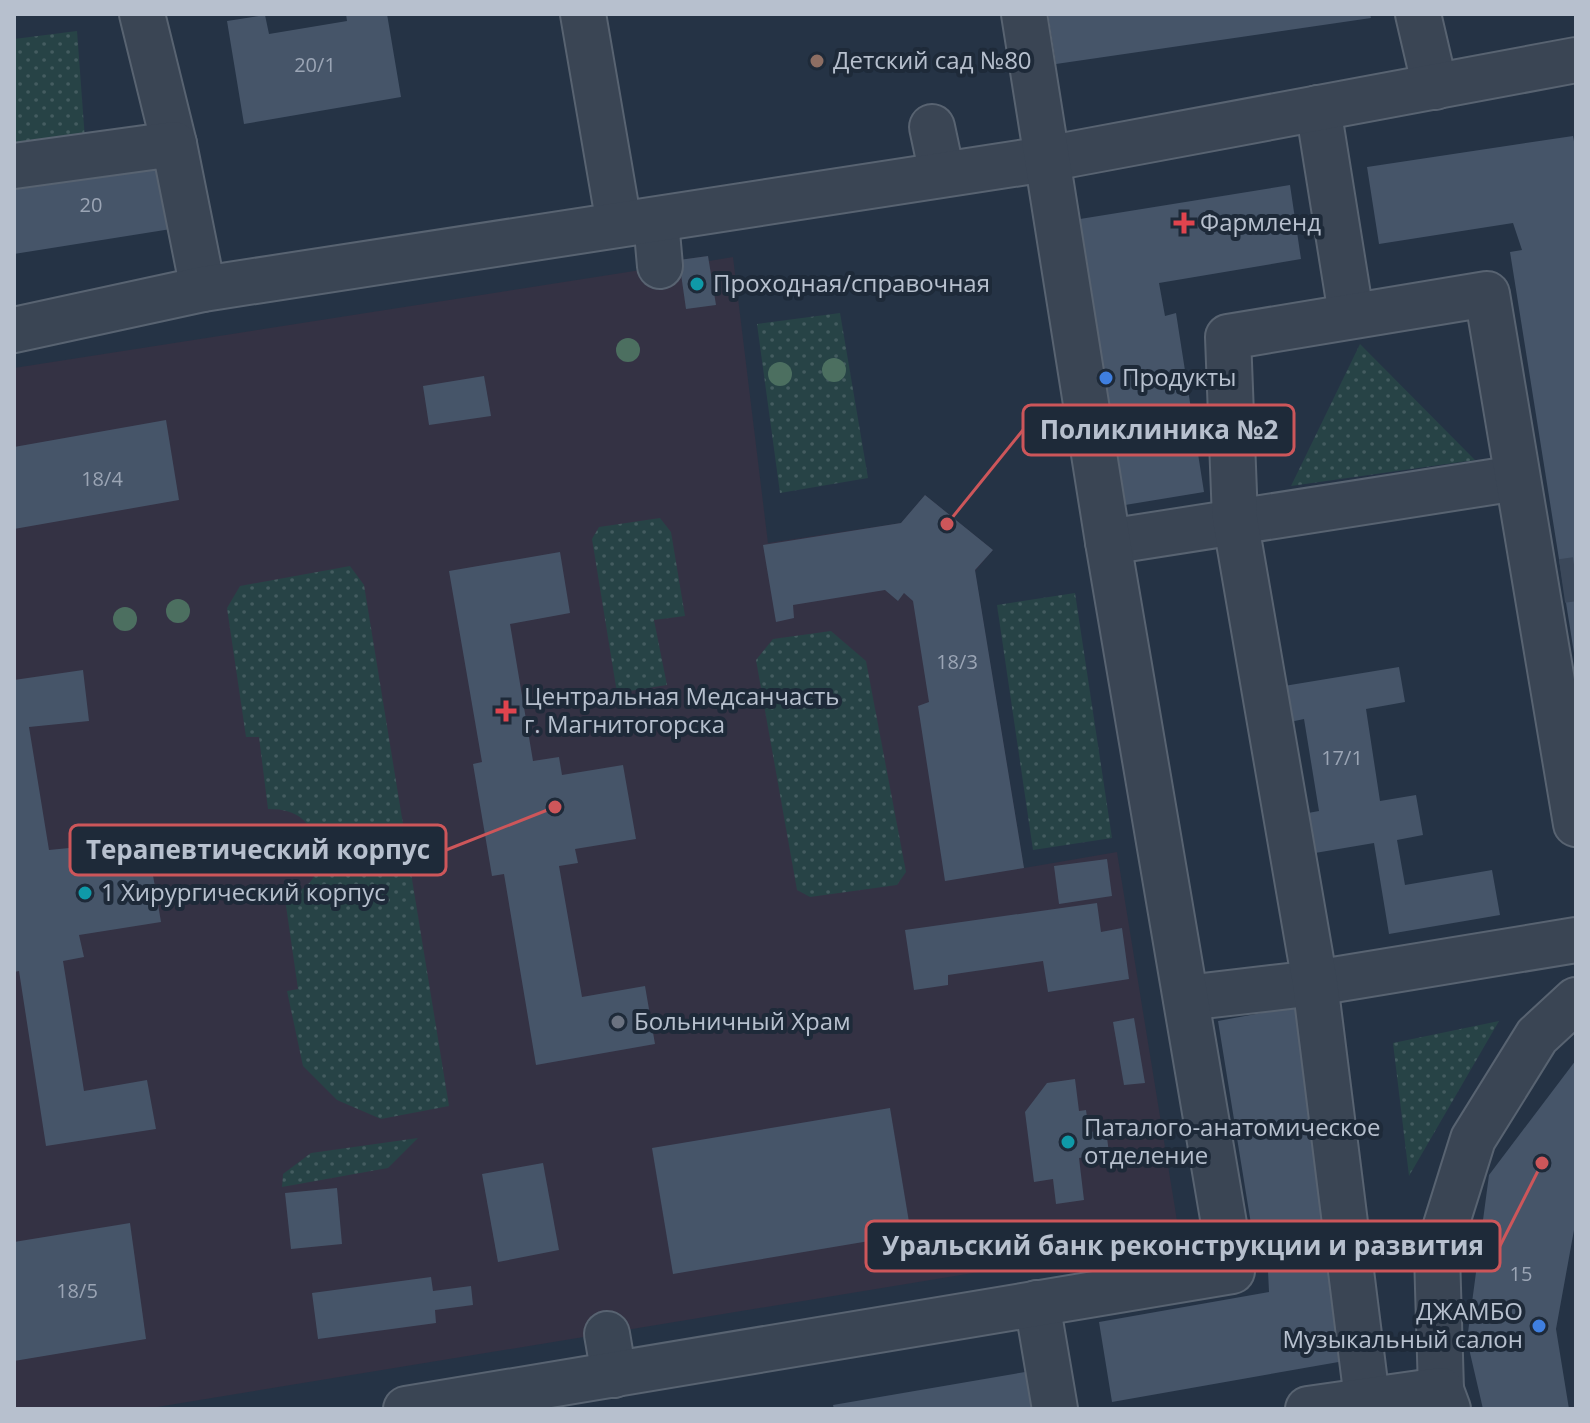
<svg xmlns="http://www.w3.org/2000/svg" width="1590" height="1423" font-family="'Open Sans',sans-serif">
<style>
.medical{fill:#343244}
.grass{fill:url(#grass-dots)}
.building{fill:#465569}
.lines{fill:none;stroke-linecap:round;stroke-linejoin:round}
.minor-tunnel{stroke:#3b485a;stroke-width:44;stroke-dasharray:44 22;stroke-linecap:butt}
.minor-casing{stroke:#586371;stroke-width:48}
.minor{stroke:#3a4554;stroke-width:44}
.tree{fill:#4c6f60}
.education-dot{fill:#8d6e63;stroke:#1e2a39;stroke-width:3}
.health-dot{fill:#e0444e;stroke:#1e2a39;stroke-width:3}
.culture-dot{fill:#0f9aa8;stroke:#1e2a39;stroke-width:3}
.shop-dot{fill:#3f7fe0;stroke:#1e2a39;stroke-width:3}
.worship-dot{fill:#6b7280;stroke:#1e2a39;stroke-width:3}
.labels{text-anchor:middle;stroke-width:8;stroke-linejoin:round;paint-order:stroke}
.number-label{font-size:20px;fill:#9ba5b5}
.poi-label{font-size:24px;fill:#b7c0ce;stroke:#1e2a39;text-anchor:start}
.leader{fill:none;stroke:#cd565a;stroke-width:3}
.callout-dot{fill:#cd565a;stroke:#1e2a39;stroke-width:3}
.callout{fill:#1e2a39;stroke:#cd565a;stroke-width:3}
.callout-label{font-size:26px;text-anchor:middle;font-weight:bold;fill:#b7c0ce}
</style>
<defs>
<pattern id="grass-dots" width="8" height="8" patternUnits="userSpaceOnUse" patternTransform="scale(2)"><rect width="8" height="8" fill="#274346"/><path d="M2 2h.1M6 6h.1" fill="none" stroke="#445c60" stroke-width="1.8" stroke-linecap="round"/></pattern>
</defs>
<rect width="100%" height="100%" fill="#253345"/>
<polygon class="medical" points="708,256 709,261 733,257 768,543 901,523 925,495 993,550 975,571 1024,868 1117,852 1180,1239 145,1409 14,1409 14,368 679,264 679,260"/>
<g class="grass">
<polygon points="77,31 85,140 14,149 14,39"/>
<polygon points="840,313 868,478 780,493 757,324"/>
<polygon points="1360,344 1475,460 1291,486"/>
<polygon points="660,518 671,532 685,616 654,620 667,685 617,693 592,539 599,527"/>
<path d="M350,566L364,585L449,1106L381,1119L337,1100L303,1066L287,991L298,989L285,899C293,894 305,889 311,881C318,871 319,864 317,852C313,822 299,809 268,809L259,737H246L227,608L240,586Z"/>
<polygon points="1075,593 1112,838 1033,850 997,605"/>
<polygon points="831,631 866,661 906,872 897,885 810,897 797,890 756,660 773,639"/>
<polygon points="1499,1021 1409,1176 1393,1043"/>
<polygon points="418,1138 388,1168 282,1187 283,1174 311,1153"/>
</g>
<g class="building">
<polygon points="346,14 387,14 401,97 244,124 227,21 265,15 269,34 347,21"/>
<polygon points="1048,14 1370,14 1371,18 1056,64"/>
<polygon points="1573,136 1576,152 1574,653 1510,252 1522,250 1513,223 1379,244 1367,167"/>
<polygon points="162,159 171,229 14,254 14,180"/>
<polygon points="1290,185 1301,259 1159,283 1165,316 1176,313 1204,492 1125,505 1080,219"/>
<polygon points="708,256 716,305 686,309 679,260"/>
<polygon points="484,376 491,416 429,425 423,386"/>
<polygon points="166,420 179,500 14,529 14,447"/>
<polygon points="925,495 993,550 975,570 1024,868 945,881 918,706 929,702 913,601 904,593 898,601 885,590 793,605 794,618 776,622 763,545 901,523"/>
<polygon points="560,552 570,613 510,624 533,761 559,757 562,775 623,765 636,839 575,849 578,863 559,866 582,997 645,986 655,1044 536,1065 504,874 492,876 473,764 482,762 449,571"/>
<polygon points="1399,667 1405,702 1366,709 1380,801 1416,795 1423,835 1397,840 1405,885 1492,870 1500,915 1389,934 1374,843 1315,853 1308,813 1319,811 1304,719 1290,722 1284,686"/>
<polygon points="83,670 89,721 29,727 49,850 69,848 70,865 149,852 161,922 79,935 84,957 63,961 84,1091 147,1080 156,1129 46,1146 19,971 14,972 14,680"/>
<polygon points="1107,859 1112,896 1059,904 1054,866"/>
<polygon points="1097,903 1101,932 1122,928 1129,979 1048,992 1043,961 948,975 948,985 914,990 905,930"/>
<polygon points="1299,1006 1350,1360 1112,1402 1099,1322 1269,1292 1268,1271 1257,1261 1218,1021"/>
<polygon points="1134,1018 1145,1083 1124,1085 1113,1022"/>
<polygon points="1576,1060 1576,1219 1556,1329 1569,1409 1483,1409 1467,1340 1489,1175"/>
<polygon points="1075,1079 1079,1111 1086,1110 1089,1132 1106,1130 1109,1153 1079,1158 1084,1200 1056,1204 1053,1179 1034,1182 1025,1112 1047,1083"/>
<polygon points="890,1108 911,1234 673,1274 652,1148"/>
<polygon points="543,1163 559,1250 498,1262 482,1174"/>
<polygon points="337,1188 342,1244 291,1249 285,1193"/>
<polygon points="130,1223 146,1339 14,1361 14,1242"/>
<polygon points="431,1277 433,1291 471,1286 473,1305 435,1310 436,1323 318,1339 312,1293"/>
<polygon points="1037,1370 1044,1409 834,1409 833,1405"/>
</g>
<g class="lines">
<polyline class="minor-tunnel" points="1562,581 1576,579"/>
<defs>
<g id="minor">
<polyline points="142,14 174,144"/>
<polyline points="583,14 619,224"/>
<polyline points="1418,14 1435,87"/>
<polyline points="1318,108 1351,314"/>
<polyline points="932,127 942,174"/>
<polyline points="14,166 174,144 203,289"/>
<polyline points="656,221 660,266"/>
<polyline points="14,330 203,289 1046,159 1576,60"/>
<polyline points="1108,542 1517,478"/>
<polyline points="1186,998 1315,983 1576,940"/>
<polyline points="1037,1303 1055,1409"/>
<polyline points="607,1334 614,1375"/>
<polyline points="1441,1390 1437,1254 1473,1139 1537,1036 1576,1000"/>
<polyline points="1367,1399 1315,983 1235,519 1228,337 1487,294 1576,824"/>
<polyline points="406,1409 1232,1271 1108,542 1024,14"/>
<polyline points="1308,1409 1441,1390 1448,1409"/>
</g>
</defs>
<use href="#minor" class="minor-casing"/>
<use href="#minor" class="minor"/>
</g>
<g class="tree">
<circle cx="628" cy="350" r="12"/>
<circle cx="834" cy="370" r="12"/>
<circle cx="780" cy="374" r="12"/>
<circle cx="178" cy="611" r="12"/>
<circle cx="125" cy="619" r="12"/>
</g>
<circle class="education-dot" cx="817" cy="61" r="8"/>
<g class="health-dot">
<path d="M1180 211h8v8h8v8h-8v8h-8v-8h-8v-8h8z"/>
<path d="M502 699h8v8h8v8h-8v8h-8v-8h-8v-8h8z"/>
</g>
<g class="culture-dot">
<circle cx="697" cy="284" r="8"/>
<circle cx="85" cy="893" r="8"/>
<circle cx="1068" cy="1142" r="8"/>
</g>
<g class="shop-dot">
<circle cx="1106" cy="378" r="8"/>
<circle cx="1539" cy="1326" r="8"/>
</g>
<circle class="worship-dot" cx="618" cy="1022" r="8"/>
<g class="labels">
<g class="number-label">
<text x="315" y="72">20/1</text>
<text x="91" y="212">20</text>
<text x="102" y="486">18/4</text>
<text x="957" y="669">18/3</text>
<text x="1342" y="765">17/1</text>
<text x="1521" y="1281">15</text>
<text x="77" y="1298">18/5</text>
</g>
<g class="poi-label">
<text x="833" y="69">Детский сад №80</text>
<text x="1200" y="231">Фармленд</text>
<text x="713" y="292">Проходная/справочная</text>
<text x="1122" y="386">Продукты</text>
<text x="524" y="705">Центральная Медсанчасть<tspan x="524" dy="28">г. Магнитогорска</tspan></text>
<text x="101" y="901">1 Хирургический корпус</text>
<text x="634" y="1030">Больничный Храм</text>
<text x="1084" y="1136">Паталого-анатомическое<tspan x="1084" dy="28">отделение</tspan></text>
<text x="1523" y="1320" text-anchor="end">ДЖАМБО<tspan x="1523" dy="28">Музыкальный салон</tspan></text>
</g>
</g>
<path class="leader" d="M947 524L1023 430M555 807L446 850M1542 1163L1500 1246"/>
<g class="callout-dot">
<circle cx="947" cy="524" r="8"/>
<circle cx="555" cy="807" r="8"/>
<circle cx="1542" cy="1163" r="8"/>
</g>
<g class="callout">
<rect x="1023" y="405" width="271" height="50" rx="8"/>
<rect x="70" y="825" width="376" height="50" rx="8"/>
<rect x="866" y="1221" width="634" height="50" rx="8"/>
</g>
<g class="callout-label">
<text x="1159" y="439">Поликлиника №2</text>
<text x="258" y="859">Терапевтический корпус</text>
<text x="1183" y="1255">Уральский банк реконструкции и развития</text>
</g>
<rect width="1590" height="1423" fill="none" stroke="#b7c0ce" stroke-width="32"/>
</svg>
